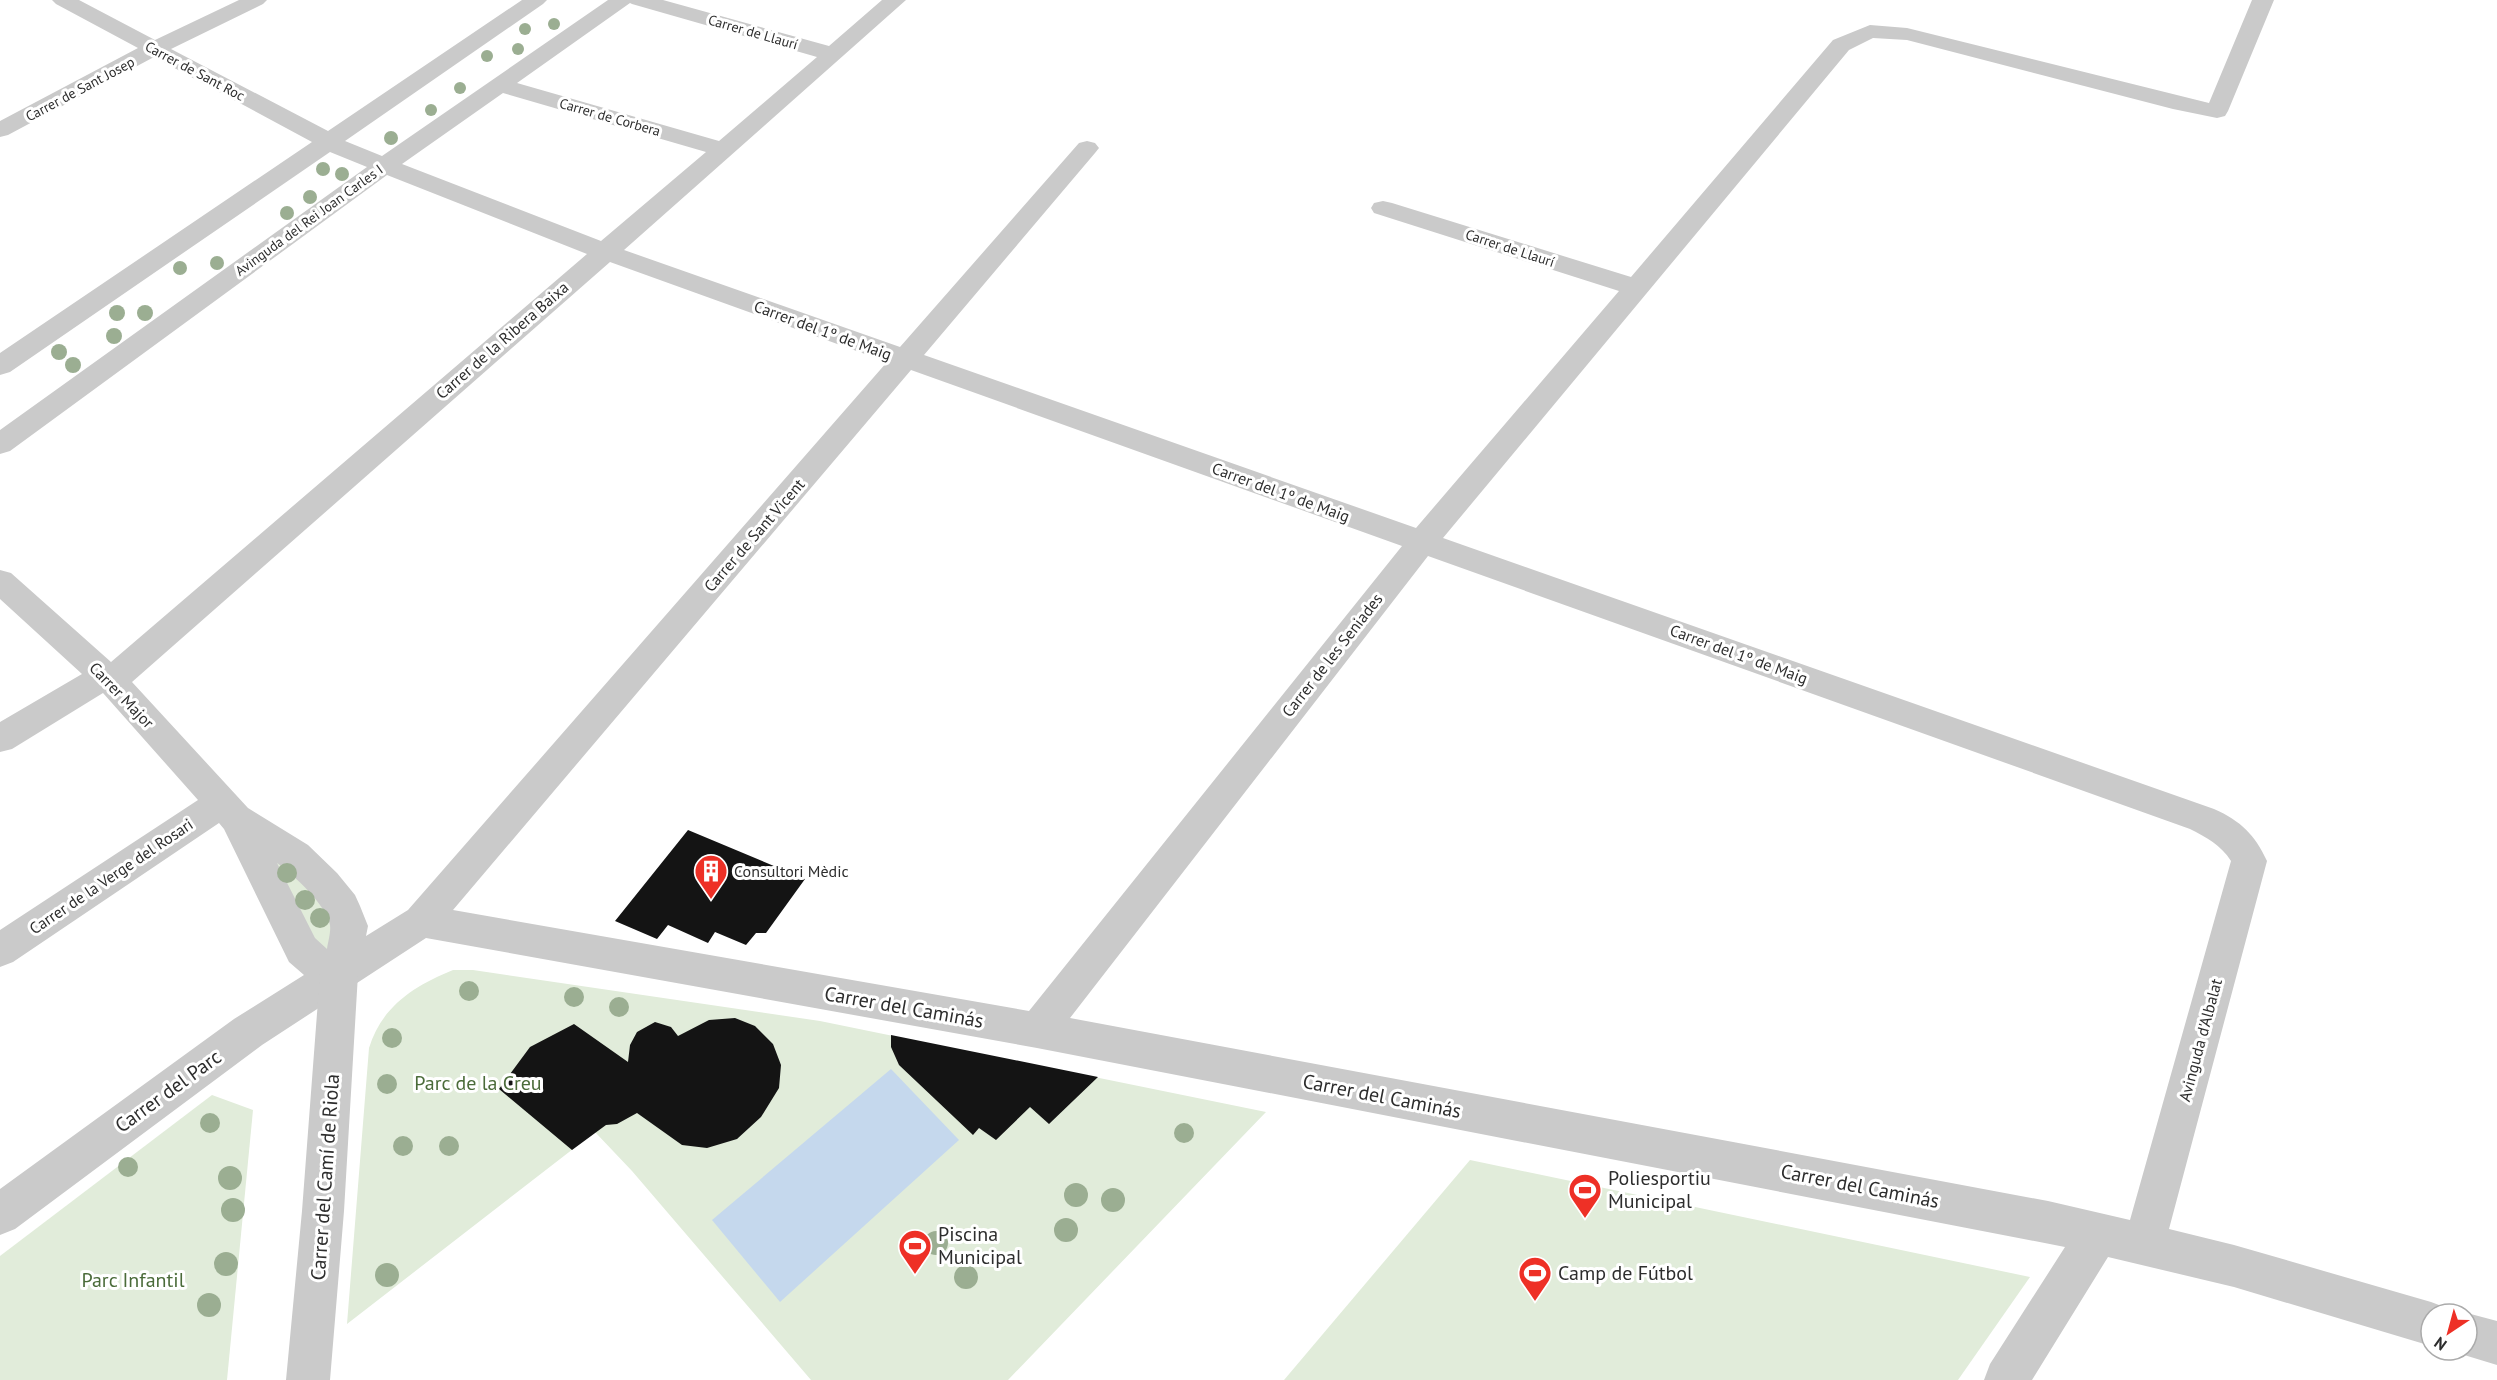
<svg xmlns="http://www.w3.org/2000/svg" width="2497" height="1380" font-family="'PT Sans',sans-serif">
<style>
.green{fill:#e1ecda}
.water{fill:#c5d8ed}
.building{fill:#141414}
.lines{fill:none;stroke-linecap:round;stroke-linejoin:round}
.minor{fill:#cacaca;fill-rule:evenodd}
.tertiary{fill:#cacaca;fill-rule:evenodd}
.tree{fill:#9bae92}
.labels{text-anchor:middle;stroke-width:6;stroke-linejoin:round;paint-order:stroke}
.far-street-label{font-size:14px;fill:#2d2d2d;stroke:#fff}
.street-label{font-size:16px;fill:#2d2d2d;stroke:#fff}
.poi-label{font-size:16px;fill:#2d2d2d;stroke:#fff;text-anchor:start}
.near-street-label{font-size:20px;fill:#2d2d2d;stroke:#fff}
.near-park-label{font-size:20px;fill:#4a6b39;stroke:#fff}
.near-poi-label{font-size:20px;fill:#2d2d2d;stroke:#fff;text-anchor:start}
</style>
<rect width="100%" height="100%" fill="#fff"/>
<g class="green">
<polygon points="259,842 289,864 333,918 331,957 316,948"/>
<path d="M453,970H473L820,1021L1266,1112L1008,1380H811L632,1171L595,1132L347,1324L369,1048C382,1006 414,986 453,970Z"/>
<polygon points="212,1095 253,1110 227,1380 0,1380 0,1256"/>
<polygon points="1470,1160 2030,1277 1958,1380 1284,1380"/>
</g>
<polygon class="water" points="891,1069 959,1140 780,1302 712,1220"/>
<g class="building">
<polygon points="688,830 805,879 766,933 756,933 746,945 715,932 708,943 668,925 657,939 615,921"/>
<polygon points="735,1018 755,1026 773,1044 781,1065 779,1088 761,1117 737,1139 707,1148 682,1145 637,1113 617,1124 606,1125 572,1150 499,1089 530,1047 574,1024 628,1062 630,1045 637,1032 655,1022 671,1027 678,1036 709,1020"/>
<polygon points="891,1035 1098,1077 1049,1124 1030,1107 996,1140 979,1128 973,1135 899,1065 891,1047"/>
</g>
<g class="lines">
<g class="minor">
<path d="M52,0H79L155,40L239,0H267L263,4L171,49L328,131L522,0H547L543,4L345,141L382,156L608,0H663L829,46L882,0H906L624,250L900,347L1079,143L1087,141L1095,143L1099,148L1095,153L924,355L1416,528L1619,291L1374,213L1371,208L1374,203L1383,201L1392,203L1631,277L1833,40L1870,25L1907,28L2209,103L2252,0H2274L2228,111L2225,116L2217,118L2173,109L1907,40L1873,38L1849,50L1443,538L2214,809C2241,821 2255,835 2267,861L2169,1229L2234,1245L2431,1302L2447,1308L2449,1314H2431V1346L2234,1287L2108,1257L2032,1380H1984L1990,1364L2065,1247L1037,1048L426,938L262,1045L15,1229L0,1235V1189L234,1019L304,975L289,962L224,829L219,823L13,962L0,967V930L198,800L103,693L12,749L0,752V722L82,674L0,599V570L11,573L111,662L587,254L387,175L10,451L0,454V430L367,167L330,152L10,372L0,375V353L312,142L154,57L8,135L0,137V121L138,48L56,4ZM630,3L632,4L817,57L719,141L517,83ZM503,93L706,152L601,241L402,164ZM610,262L887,362L408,910L366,936L368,926L360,906L355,895L337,873L308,845L248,808L132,682ZM911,370L1402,546L1029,1011L453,910ZM1428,556L2190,829C2206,837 2221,845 2231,861L2130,1220L2048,1201L1070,1018ZM277,863C292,873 328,907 330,925C331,932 328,942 327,949L315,938Z"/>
<polygon points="2467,1313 2497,1321 2497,1365 2451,1351 2467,1350 2467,1314 2464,1314"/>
</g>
<polygon class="tertiary" points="339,957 352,962 358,974 344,1211 330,1380 286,1380 302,1211 320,974 326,962"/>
</g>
<g class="tree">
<circle cx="554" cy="24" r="6"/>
<circle cx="525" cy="29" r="6"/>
<circle cx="518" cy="49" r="6"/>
<circle cx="487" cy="56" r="6"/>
<circle cx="460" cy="88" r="6"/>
<circle cx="431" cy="110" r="6"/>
<circle cx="391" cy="138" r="7"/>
<circle cx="323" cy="169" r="7"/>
<circle cx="342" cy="174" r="7"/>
<circle cx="310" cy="197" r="7"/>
<circle cx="287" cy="213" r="7"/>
<circle cx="217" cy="263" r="7"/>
<circle cx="180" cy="268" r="7"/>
<circle cx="117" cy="313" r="8"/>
<circle cx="145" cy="313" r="8"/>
<circle cx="114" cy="336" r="8"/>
<circle cx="59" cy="352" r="8"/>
<circle cx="73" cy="365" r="8"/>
<circle cx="287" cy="873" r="10"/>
<circle cx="305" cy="900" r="10"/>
<circle cx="320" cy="918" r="10"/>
<circle cx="469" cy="991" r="10"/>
<circle cx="574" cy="997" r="10"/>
<circle cx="619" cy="1007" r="10"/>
<circle cx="392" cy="1038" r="10"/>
<circle cx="387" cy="1084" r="10"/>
<circle cx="210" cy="1123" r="10"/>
<circle cx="1184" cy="1133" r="10"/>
<circle cx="403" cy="1146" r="10"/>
<circle cx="449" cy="1146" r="10"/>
<circle cx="128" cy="1167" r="10"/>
<circle cx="230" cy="1178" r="12"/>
<circle cx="1076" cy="1195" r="12"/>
<circle cx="1113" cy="1200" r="12"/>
<circle cx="233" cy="1210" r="12"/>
<circle cx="1066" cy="1230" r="12"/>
<circle cx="936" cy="1243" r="12"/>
<circle cx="226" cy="1264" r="12"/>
<circle cx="387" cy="1275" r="12"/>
<circle cx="966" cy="1277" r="12"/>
<circle cx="209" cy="1305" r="12"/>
</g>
<defs>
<symbol id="building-pin" viewBox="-11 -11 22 30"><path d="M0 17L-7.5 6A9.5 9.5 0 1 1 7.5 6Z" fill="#ee3026" stroke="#fff"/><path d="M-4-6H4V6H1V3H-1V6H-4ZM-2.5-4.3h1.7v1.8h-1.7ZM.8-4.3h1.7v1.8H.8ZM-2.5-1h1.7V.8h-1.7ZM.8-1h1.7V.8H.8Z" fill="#fff"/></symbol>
<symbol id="stadium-pin" viewBox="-11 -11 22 30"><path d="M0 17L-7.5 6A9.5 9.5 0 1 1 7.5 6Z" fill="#ee3026" stroke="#fff"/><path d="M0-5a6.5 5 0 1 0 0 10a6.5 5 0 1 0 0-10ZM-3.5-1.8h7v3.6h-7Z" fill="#fff"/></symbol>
</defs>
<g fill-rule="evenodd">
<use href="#building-pin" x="692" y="852" width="38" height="52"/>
<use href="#stadium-pin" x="1566" y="1171" width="38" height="52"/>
<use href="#stadium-pin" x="896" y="1227" width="38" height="52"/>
<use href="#stadium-pin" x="1516" y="1254" width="38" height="52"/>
</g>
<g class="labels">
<g class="far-street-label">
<text transform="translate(753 32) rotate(16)" y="5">Carrer de Llaurí</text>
<text transform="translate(195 71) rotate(28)" y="5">Carrer de Sant Roc</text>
<text transform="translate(80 89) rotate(-28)" y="5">Carrer de Sant Josep</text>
<text transform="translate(610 117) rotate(16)" y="5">Carrer de Corbera</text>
<text transform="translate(309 220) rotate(-36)" y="5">Avinguda del Rei Joan Carles I</text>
<text transform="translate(1510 248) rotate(18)" y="5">Carrer de Llaurí</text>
</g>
<g class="street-label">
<text transform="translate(823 330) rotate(20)" y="6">Carrer del 1º de Maig</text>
<text transform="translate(502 340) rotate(-41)" y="6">Carrer de la Ribera Baixa</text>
<text transform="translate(1281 492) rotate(20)" y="6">Carrer del 1º de Maig</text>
<text transform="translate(754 535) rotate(-49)" y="6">Carrer de Sant Vicent</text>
<text transform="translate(1739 654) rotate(20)" y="6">Carrer del 1º de Maig</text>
<text transform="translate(1332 655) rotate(-52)" y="6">Carrer de les Seniades</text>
<text transform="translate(122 695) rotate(46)" y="6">Carrer Major</text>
<text transform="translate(111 876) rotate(-34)" y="6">Carrer de la Verge del Rosari</text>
<text transform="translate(2200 1040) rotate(-75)" y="6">Avinguda d'Albalat</text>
</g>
<g class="poi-label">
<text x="734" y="877">Consultori Mèdic</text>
</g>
<g class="near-street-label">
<text transform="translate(904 1007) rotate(10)" y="7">Carrer del Caminás</text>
<text transform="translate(168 1091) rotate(-36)" y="7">Carrer del Parc</text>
<text transform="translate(1382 1096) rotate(11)" y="7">Carrer del Caminás</text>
<text transform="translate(325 1177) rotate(-86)" y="7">Carrer del Camí de Riola</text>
<text transform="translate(1860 1186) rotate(11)" y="7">Carrer del Caminás</text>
</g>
<g class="near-park-label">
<text x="478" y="1090">Parc de la Creu</text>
<text x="133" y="1287">Parc Infantil</text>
</g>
<g class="near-poi-label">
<text x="1608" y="1185">Poliesportiu<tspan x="1608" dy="23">Municipal</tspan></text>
<text x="938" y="1241">Piscina<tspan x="938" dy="23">Municipal</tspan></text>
<text x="1558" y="1280">Camp de Fútbol</text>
</g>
</g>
<g transform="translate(2449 1332) rotate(216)"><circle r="28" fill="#ffffff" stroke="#ababab" stroke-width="1.5"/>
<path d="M0-4.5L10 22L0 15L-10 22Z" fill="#ee3026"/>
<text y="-9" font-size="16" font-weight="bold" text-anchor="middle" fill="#2d2d2d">N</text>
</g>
</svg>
